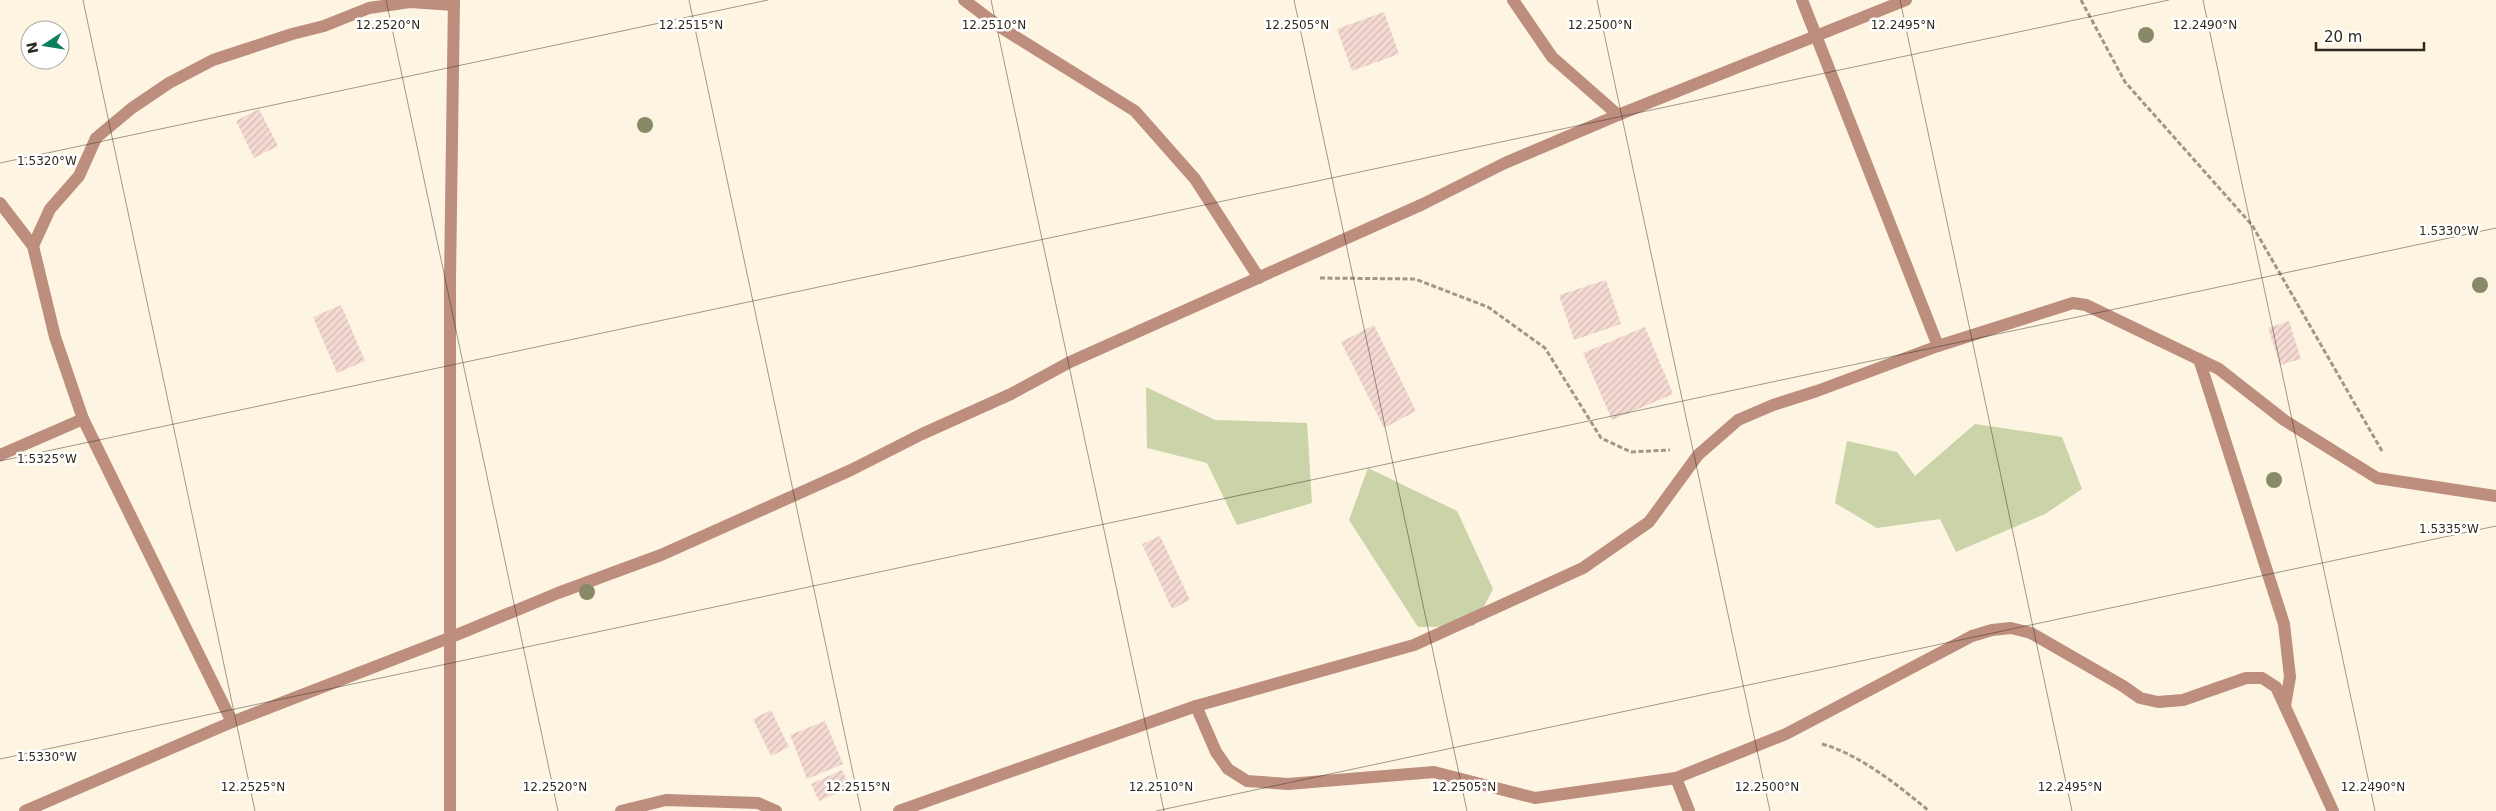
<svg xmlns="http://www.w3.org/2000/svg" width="2496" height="811" font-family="'DejaVu Sans',sans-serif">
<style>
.grass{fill:#cad4a8}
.building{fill:url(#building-hatch)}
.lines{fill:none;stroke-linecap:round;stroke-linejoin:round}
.path{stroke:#9f9788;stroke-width:3;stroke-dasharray:5 2.5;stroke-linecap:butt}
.street{stroke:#bd8d7d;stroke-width:12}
.tree{fill:#888967}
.ticks{fill:none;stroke:#2f291d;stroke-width:1;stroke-opacity:0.45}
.ticks-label{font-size:12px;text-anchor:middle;fill:#2f291d;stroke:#fff;stroke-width:5;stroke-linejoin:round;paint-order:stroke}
</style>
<defs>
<pattern id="building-hatch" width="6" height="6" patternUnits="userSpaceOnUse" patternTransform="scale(1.25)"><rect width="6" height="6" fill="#f5dad3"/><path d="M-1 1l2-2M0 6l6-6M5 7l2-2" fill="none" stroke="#d2bbb5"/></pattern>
</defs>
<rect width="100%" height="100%" fill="#fdf4e2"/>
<g class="grass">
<polygon points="1146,387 1215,420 1307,423 1312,503 1237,525 1207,463 1147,448"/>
<polygon points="1975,424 2062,437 2082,489 2045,514 1956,552 1940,519 1877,528 1835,503 1847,441 1897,452 1915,476"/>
<polygon points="1368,468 1457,511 1493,589 1474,626 1418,627 1349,520"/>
</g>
<g class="building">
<polygon points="1384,12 1399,54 1352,71 1337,29"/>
<polygon points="259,109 278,146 254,158 236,121"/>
<polygon points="1606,280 1621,324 1574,340 1559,295"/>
<polygon points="341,305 365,361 337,373 313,317"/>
<polygon points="2289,321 2301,359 2280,365 2268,328"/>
<polygon points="1374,325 1416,411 1384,428 1341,342"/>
<polygon points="1645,327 1673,394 1612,420 1583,353"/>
<polygon points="1160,536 1190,600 1172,609 1142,544"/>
<polygon points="771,710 789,747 771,756 753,719"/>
<polygon points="825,721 843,764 807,779 790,735"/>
<polygon points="842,770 850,787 819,801 811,784"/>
</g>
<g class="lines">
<g class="path">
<polyline points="2081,0 2125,82 2252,225 2382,451"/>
<polyline points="1320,278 1415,279 1488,307 1545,348 1601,438 1631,452 1670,450"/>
<path d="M1822,744C1859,754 1899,786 1929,811"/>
</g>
<g class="street">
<polyline points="964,0 1000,27 1135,111 1195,179 1259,278"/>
<polyline points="1513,0 1552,57 1618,115"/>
<polyline points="1802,0 1938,346"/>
<polyline points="0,203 33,246 55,337 83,419 232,722"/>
<polyline points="33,246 50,209 79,176 96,138 132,108 169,83 213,60 292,34 324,26 369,8 410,2 454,5"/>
<polyline points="2199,359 2284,624 2290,677 2285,706"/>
<polyline points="0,455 83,419"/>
<polyline points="1196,706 1216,752 1228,769 1247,781 1288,784 1434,772 1535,798 1676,778 1786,734 1972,636 1992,630 2011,628 2031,633 2123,686 2140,698 2158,702 2183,700 2246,678 2262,678 2276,687 2333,811"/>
<polyline points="1676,778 1689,811"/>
<polyline points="25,811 232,722 449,638 558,593 661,555 851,470 922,434 1011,394 1070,362 1423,204 1505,163 1618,115 1906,0"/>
<polyline points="450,811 450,278 454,0"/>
<polyline points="621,811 666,800 758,803 776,811"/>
<polyline points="899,811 1196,706 1414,645 1583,568 1649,522 1698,455 1738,420 1773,405 1817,391 1938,346 2073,303 2086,305 2219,369 2284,420 2377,478 2496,496"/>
</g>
</g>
<g class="tree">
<circle cx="2146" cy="35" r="8"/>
<circle cx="645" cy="125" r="8"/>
<circle cx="2480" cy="285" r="8"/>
<circle cx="2274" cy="480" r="8"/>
<circle cx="587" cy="592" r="8"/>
</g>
<path class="ticks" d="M83,0L255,811M386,0L558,811M689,0L861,811M991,0L1164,811M1294,0L1467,811M1597,0L1770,811M1900,0L2072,811M2203,0L2375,811M0,163L768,0M0,461L2169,0M0,759L2496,228M1156,811L2496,526"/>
<g class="ticks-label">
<text x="388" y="29">12.2520°N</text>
<text x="691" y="29">12.2515°N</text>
<text x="994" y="29">12.2510°N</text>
<text x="1297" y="29">12.2505°N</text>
<text x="1600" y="29">12.2500°N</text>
<text x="1903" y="29">12.2495°N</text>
<text x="2205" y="29">12.2490°N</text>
<text x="47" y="165">1.5320°W</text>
<text x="2449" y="235">1.5330°W</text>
<text x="47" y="463">1.5325°W</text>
<text x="2449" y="533">1.5335°W</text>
<text x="47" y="761">1.5330°W</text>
<text x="253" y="791">12.2525°N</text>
<text x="555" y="791">12.2520°N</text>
<text x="858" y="791">12.2515°N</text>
<text x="1161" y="791">12.2510°N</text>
<text x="1464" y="791">12.2505°N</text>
<text x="1767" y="791">12.2500°N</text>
<text x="2070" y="791">12.2495°N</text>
<text x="2373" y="791">12.2490°N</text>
</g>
<g transform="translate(45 45) rotate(258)"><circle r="24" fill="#ffffff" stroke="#aca9a5"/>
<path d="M0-4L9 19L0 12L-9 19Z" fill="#0b7e5b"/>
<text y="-8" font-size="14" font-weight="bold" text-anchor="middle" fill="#2f291d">N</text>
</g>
<path d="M2316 42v8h108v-8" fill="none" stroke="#2f291d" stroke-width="2.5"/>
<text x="2324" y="42" font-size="15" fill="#2f291d" stroke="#ffffff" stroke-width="4" paint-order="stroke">20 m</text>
</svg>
